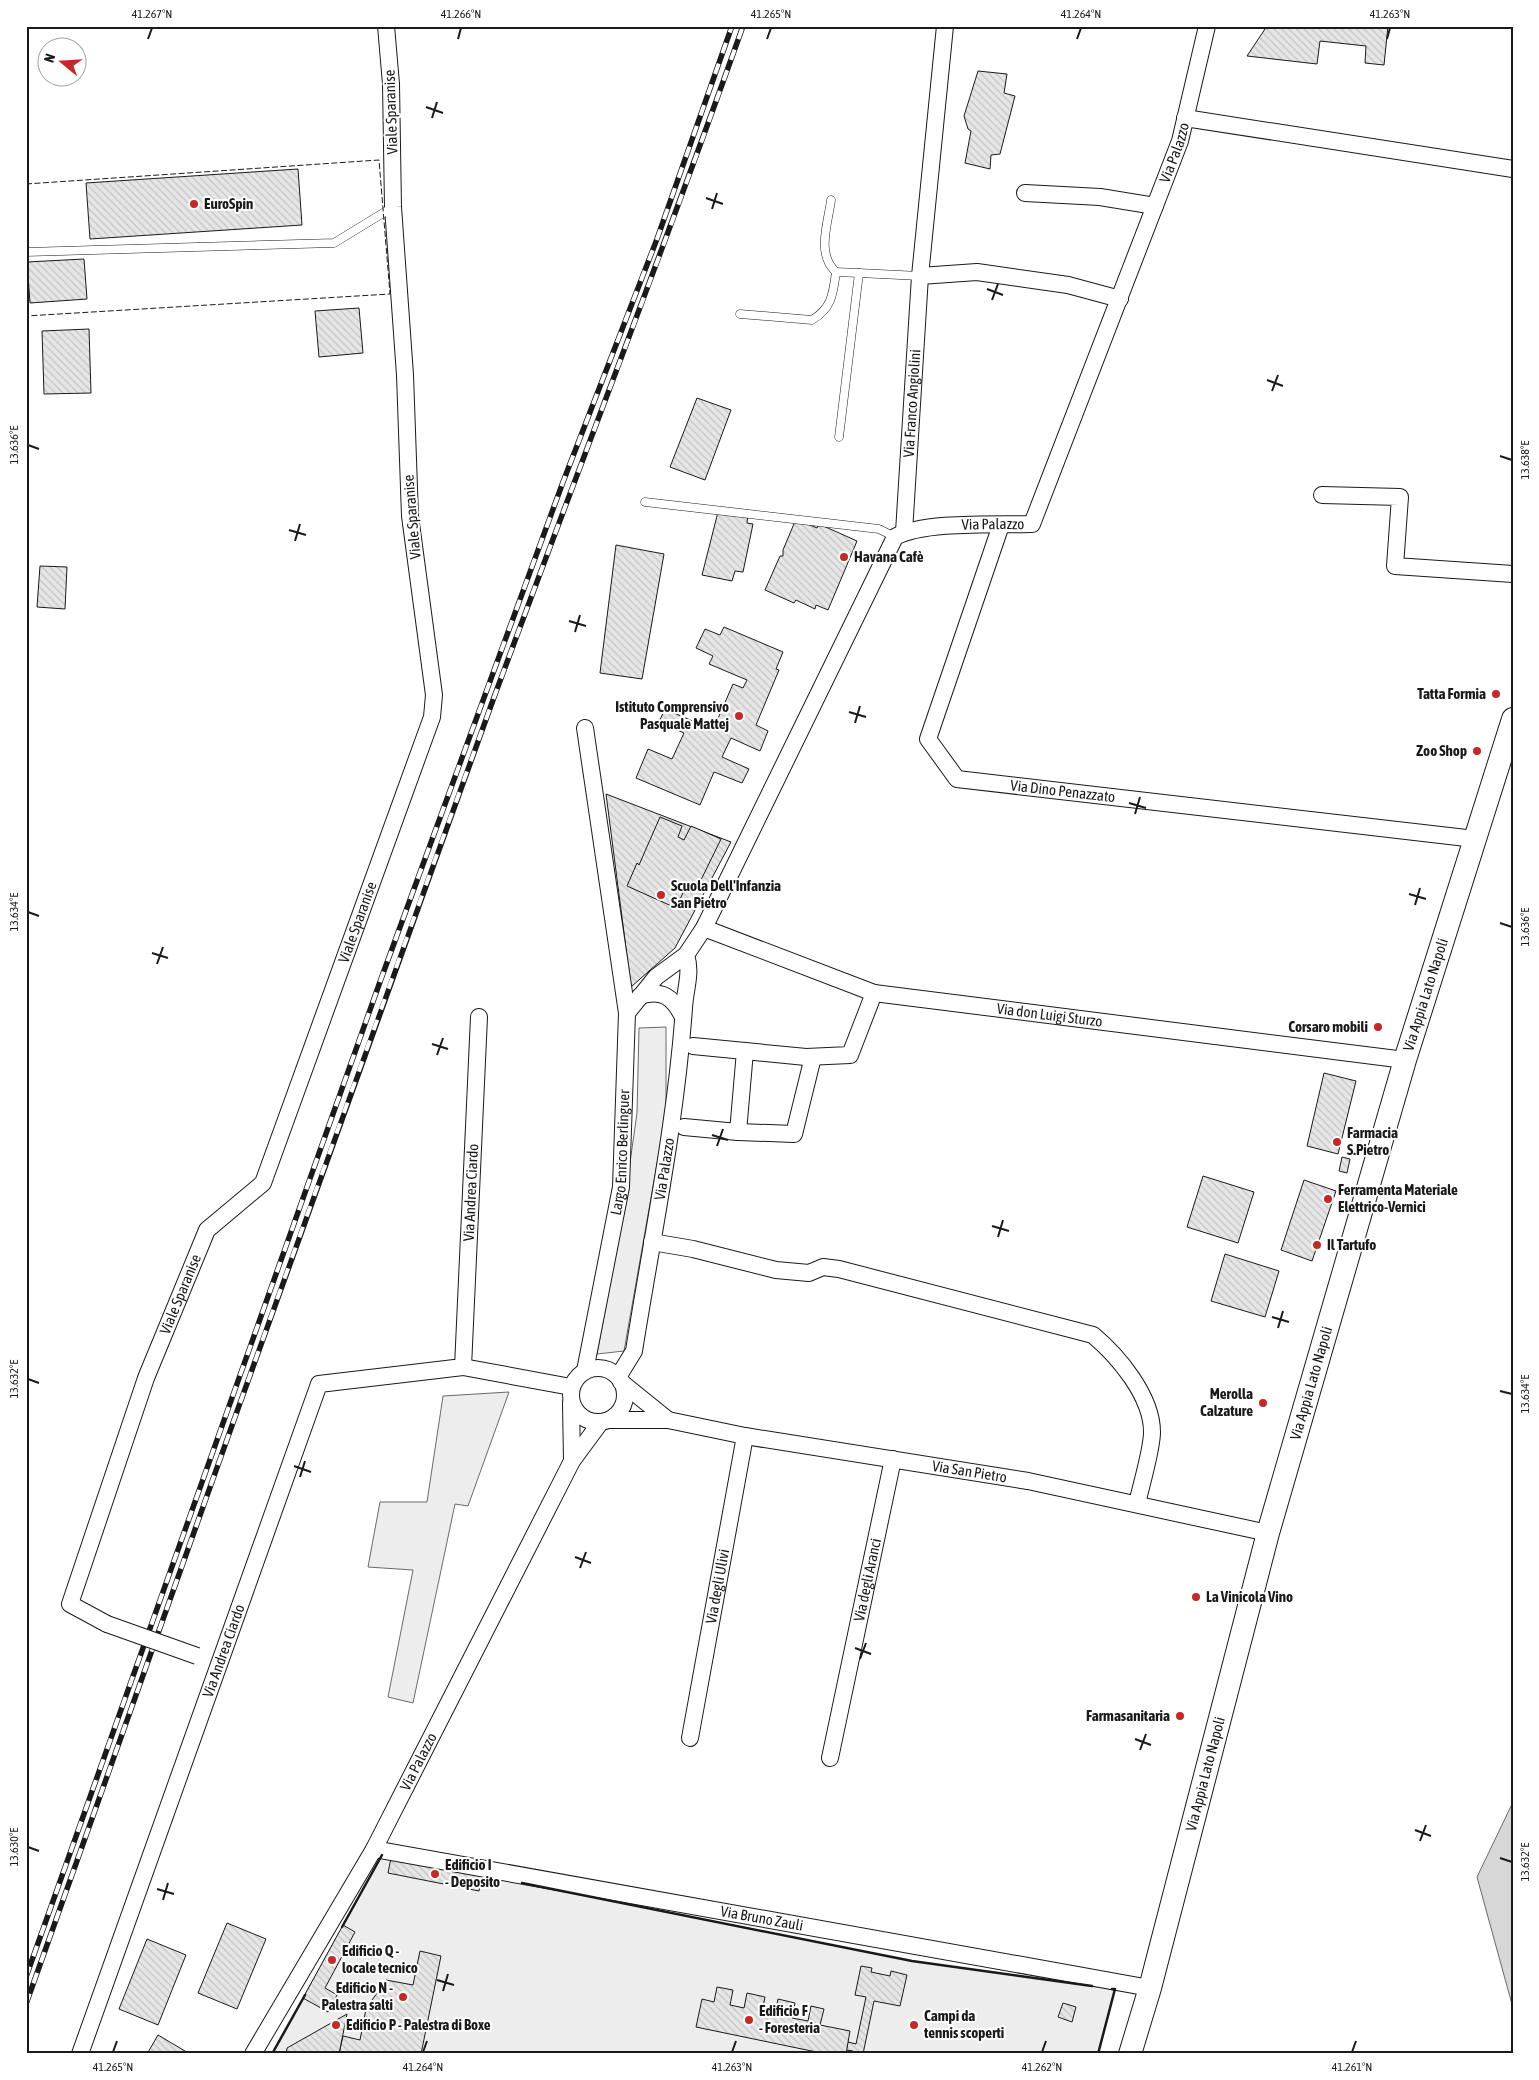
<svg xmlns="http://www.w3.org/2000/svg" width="1539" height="2080" font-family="'Asap Condensed',sans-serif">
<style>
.built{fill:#ededed;stroke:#6a6a6a}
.water{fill:#d7d7d7;stroke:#6a6a6a}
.building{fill:url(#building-back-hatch);stroke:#1a1a1a}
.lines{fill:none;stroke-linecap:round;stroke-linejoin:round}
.lane-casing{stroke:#1a1a1a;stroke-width:9}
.street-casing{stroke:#1a1a1a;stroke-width:18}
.secondary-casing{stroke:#1a1a1a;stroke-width:24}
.lane{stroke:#fff;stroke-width:8}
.street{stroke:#fff;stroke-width:16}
.secondary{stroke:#fff;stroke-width:22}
.rail-casing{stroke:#1a1a1a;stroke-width:5.5}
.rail{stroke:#fff;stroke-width:4;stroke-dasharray:11;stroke-linecap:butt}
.street-bridge-casing{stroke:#1a1a1a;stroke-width:18;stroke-linecap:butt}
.street-bridge{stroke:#fff;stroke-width:16}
.fence{stroke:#1a1a1a;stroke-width:1;stroke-dasharray:6 2.5;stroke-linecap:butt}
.wall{stroke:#1a1a1a;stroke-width:2.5}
.ticks{fill:none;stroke:#1a1a1a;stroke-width:2}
.poi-dot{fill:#c62828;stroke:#fff;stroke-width:2}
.labels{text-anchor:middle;stroke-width:4;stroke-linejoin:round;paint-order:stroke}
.street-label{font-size:15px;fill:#1a1a1a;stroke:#fff}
.poi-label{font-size:15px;font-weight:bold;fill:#1a1a1a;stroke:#fff;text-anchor:start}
.neatline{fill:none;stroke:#1a1a1a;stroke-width:2}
.ticks-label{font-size:12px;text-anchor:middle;fill:#1a1a1a}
</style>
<defs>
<pattern id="building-back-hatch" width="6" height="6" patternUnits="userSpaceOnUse" patternTransform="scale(1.25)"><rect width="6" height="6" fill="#e6e6e6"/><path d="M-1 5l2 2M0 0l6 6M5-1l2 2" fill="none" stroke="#c5c5c5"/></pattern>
</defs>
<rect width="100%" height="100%" fill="#fff"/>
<g class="built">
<polygon points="666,1027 666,1113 624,1351 597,1354 621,1226 637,1113 639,1028"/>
<polygon points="509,1392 468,1506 455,1504 413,1703 388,1697 413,1570 368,1567 380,1502 427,1502 443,1396"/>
<polygon points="382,1855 912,1961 1115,1989 1098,2054 272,2054"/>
</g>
<polygon class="water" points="1513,1802 1513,2008 1477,1877"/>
<g class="building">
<polygon points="1267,26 1388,26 1384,65 1365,63 1366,46 1320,41 1317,64 1247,56"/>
<polygon points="978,71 1007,74 1004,93 1015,96 1000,154 991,155 990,169 965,163 971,131 968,129 964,116"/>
<polygon points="298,169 302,225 90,239 86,183"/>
<polygon points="84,259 87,299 30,303 27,262"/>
<polygon points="359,308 363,353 319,357 315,311"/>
<polygon points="89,329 91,393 44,394 42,331"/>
<polygon points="697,398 731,410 705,480 670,467"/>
<polygon points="719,508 748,514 747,523 753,524 743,572 735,571 732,581 702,575"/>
<polygon points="796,519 817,528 819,524 857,541 828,610 816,605 815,609 796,600 794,603 765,590 780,556 783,556 783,550"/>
<polygon points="616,545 664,554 642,679 600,673"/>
<polygon points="40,566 67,567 65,609 37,607"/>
<polygon points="724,627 783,652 776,669 779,670 756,725 768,731 760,751 731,738 722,757 749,769 742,783 714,772 700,805 636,778 648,749 672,759 684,733 659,722 665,709 713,730 733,684 743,688 747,680 709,664 713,656 696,648 705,629 720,635"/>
<polygon points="606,794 731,842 675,948 631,987"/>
<polygon points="660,817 682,826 678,837 684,840 691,826 721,839 698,886 688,882 676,908 627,886 637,863 639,865"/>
<polygon points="1324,1073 1356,1081 1338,1154 1307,1146"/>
<polygon points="1342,1157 1350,1159 1347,1173 1339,1171"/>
<polygon points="1203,1176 1254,1192 1238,1243 1187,1227"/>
<polygon points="1304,1180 1336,1191 1312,1261 1281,1250"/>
<polygon points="1225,1254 1279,1271 1265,1317 1211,1301"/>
<polygon points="391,1858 482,1876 479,1891 388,1873"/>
<polygon points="227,1923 266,1939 237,2009 198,1993"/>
<polygon points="343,1925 355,1932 325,1988 337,1995 328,2012 303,1998"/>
<polygon points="147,1939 186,1955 158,2025 119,2009"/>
<polygon points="420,1951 441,1956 421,2054 339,2054 343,2036 360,2040 366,2009 386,1980 413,1985"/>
<polygon points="861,1966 872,1968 871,1972 890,1976 891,1971 907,1975 900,2006 874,2001 863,2054 852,2054 853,2051 846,2050 848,2042 856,2044 866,1997 855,1995"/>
<polygon points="717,1987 733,1990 730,2005 744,2008 747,1993 765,1997 762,2012 775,2014 778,1999 795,2003 792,2018 808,2021 811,2006 824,2009 820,2025 850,2031 846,2054 826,2054 696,2027 702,1999 714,2002"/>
<polygon points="1063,2003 1076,2007 1072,2022 1058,2017"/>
<polygon points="347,2014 339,2054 286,2054 287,2048"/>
<polygon points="158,2035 190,2054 147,2054"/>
</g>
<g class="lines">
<defs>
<g id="lane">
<path d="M831,200C828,224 816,254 836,272"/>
<polyline points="26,252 334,243 393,207"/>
<path d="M740,314L812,320C832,308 833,294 836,272L859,273"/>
<polyline points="839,437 859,273 920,276"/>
<polyline points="645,502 879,529 895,537"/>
</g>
<g id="street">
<polyline points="1185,118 1513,169"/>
<polyline points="1025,193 1100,197 1155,206"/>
<polyline points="920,276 977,272 1068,285 1120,299"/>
<polyline points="1322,495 1400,497 1395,566 1513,574"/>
<path id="s1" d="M1001,525L928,739L957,779L1475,839"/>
<path id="s2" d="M904,532L920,276L945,26"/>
<polyline points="585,728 627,1013"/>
<path id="s3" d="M704,928L874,993L1405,1060"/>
<path d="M640,996C662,989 673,997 683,1017"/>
<polyline points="693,1046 806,1057 850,1055 874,993"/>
<polyline points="684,1127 738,1132 745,1051"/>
<polyline points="738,1132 794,1134 813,1057"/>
<path d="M652,1242L693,1249L776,1270L809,1273L823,1267L839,1269L1093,1335C1118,1356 1152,1396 1152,1432C1152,1450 1141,1485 1137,1504"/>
<polyline points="463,1367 571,1387"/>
<circle cx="598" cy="1395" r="27"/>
<path id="s4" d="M585,1371L621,1187L627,1013L656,977L686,955L704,928L895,537C924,521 997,525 1032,524L1180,141L1207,26"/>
<path id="s5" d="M618,1377L634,1351C652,1238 676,1123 684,1008C685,989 692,973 686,955"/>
<polyline points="621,1382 668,1420"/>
<polyline points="571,1403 572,1461"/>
<path id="s6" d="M610,1420H668L745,1436L1028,1481L1268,1533"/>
<path id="s7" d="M107,1624L70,1604L146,1378L207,1230L263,1183L432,717L434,695L410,516L405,375L393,207L391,84L386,26"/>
<path id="s8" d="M690,1738L745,1436"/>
<path id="s9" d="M830,1758L893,1459"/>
<path id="s10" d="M374,1849L1150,1988"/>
<path id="s11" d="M80,2054L319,1384L463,1367L479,1017"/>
<path id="s12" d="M253,2054L374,1849L572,1461L600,1423"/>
</g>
<g id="secondary">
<path id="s13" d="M1130,2054L1150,1988L1268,1533L1405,1060L1513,719"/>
</g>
</defs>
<use href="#lane" class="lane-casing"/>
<use href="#street" class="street-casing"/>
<use href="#secondary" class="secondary-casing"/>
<use href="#lane" class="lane"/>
<use href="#street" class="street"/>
<use href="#secondary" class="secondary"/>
<defs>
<g id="rail">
<polyline points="26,1977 381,979 563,482 657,239 732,26"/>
<path d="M26,2004C181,1569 335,1134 493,700C576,475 663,252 743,26"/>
</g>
</defs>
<use href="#rail" class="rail-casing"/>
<use href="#rail" class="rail"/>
<defs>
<polyline id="street-bridge" points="107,1624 197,1656"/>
</defs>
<use href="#street-bridge" class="street-bridge-casing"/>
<use href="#street-bridge" class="street-bridge"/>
<polyline class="fence" points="26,184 379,160 390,294 26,316"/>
<g class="wall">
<polyline points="522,1883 912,1961 1092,1986"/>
<polyline points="342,1927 382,1855"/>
<polyline points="272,2054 305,1995"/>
<polyline points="1098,2054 1115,1989 1112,1989"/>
</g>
</g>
<path class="ticks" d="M148,39L152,28M458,39L461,28M767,39L771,28M1077,39L1081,28M1387,39L1390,28M426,107L443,113M432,118L437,102M706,198L723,204M712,209L717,193M987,289L1003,295M992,300L998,284M1267,380L1283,386M1272,391L1278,375M28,445L39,449M1500,456L1512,460M289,530L306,535M295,541L300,524M569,621L586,626M575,632L580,615M849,712L866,717M855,723L860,706M1129,803L1146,808M1135,814L1140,797M1409,894L1426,899M1415,905L1420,888M28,912L39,916M1500,923L1512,927M152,953L168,958M157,964L163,947M432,1044L448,1049M437,1055L443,1038M712,1135L728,1140M717,1146L723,1129M992,1226L1009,1231M998,1237L1003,1220M1272,1317L1289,1322M1278,1328L1283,1311M28,1379L39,1383M1500,1391L1512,1394M294,1466L311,1472M300,1477L305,1461M575,1557L591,1563M580,1568L586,1552M855,1648L871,1654M860,1659L866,1643M1135,1739L1151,1745M1140,1750L1146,1734M1415,1830L1431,1836M1420,1841L1426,1825M28,1847L39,1851M1500,1858L1512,1862M157,1889L174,1894M163,1900L168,1883M437,1980L454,1985M443,1991L448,1974M113,2052L117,2041M423,2052L427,2041M732,2052L736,2041M1042,2052L1046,2041M1352,2052L1356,2041"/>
<g class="poi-dot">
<circle cx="194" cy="204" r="5"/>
<circle cx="844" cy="557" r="5"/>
<circle cx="1496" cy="694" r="5"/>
<circle cx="739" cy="716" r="5"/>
<circle cx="1477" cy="751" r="5"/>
<circle cx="661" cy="895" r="5"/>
<circle cx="1378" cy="1027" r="5"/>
<circle cx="1337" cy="1142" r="5"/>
<circle cx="1328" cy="1199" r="5"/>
<circle cx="1317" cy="1245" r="5"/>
<circle cx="1263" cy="1403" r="5"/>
<circle cx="1196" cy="1597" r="5"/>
<circle cx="1180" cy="1716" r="5"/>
<circle cx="435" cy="1874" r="5"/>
<circle cx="332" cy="1960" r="5"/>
<circle cx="403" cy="1997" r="5"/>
<circle cx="749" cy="2020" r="5"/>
<circle cx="336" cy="2025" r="5"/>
<circle cx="914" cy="2025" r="5"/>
</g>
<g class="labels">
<g class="street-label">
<text transform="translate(391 112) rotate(-92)" y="5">Viale Sparanise</text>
<text dy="5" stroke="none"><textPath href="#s4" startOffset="1449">Via Palazzo</textPath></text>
<text dy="5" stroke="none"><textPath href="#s2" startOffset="129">Via Franco Angiolini</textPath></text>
<text transform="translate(412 517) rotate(-95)" y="5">Viale Sparanise</text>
<text dy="5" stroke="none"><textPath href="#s4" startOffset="1012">Via Palazzo</textPath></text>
<text dy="5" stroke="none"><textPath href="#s1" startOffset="382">Via Dino Penazzato</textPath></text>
<text dy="5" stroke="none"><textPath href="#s7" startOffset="791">Viale Sparanise</textPath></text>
<text dy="5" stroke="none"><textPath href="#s13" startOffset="1100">Via Appia Lato Napoli</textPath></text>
<text dy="5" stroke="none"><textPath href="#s3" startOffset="359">Via don Luigi Sturzo</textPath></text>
<text dy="5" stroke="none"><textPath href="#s4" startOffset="222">Largo Enrico Berlinguer</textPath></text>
<text dy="5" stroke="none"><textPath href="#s5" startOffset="215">Via Palazzo</textPath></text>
<text dy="5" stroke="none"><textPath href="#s11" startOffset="1031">Via Andrea Ciardo</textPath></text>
<text dy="5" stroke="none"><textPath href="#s7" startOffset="371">Viale Sparanise</textPath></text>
<text dy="5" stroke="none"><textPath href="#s13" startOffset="695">Via Appia Lato Napoli</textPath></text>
<text dy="5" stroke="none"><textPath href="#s6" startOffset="364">Via San Pietro</textPath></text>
<text dy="5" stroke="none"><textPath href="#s9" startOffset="182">Via degli Aranci</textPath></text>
<text dy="5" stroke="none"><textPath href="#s8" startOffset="154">Via degli Ulivi</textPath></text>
<text dy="5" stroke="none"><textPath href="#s11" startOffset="428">Via Andrea Ciardo</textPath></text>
<text dy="5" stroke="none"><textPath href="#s12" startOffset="336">Via Palazzo</textPath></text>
<text dy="5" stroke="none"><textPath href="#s13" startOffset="290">Via Appia Lato Napoli</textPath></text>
<text dy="5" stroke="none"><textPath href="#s10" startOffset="394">Via Bruno Zauli</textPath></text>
</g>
<g class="poi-label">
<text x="204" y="209">EuroSpin</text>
<text x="854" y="562">Havana Cafè</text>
<text x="1486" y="699" text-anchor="end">Tatta Formia</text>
<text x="729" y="712" text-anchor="end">Istituto Comprensivo<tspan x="729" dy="17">Pasquale Mattej</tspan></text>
<text x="1467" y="756" text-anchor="end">Zoo Shop</text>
<text x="671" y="891">Scuola Dell'Infanzia<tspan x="671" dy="17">San Pietro</tspan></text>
<text x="1368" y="1032" text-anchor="end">Corsaro mobili</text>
<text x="1347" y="1138">Farmacia<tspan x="1347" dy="17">S.Pietro</tspan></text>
<text x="1338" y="1195">Ferramenta Materiale<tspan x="1338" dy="17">Elettrico-Vernici</tspan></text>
<text x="1327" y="1250">Il Tartufo</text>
<text x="1253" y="1399" text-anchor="end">Merolla<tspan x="1253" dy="17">Calzature</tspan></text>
<text x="1206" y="1602">La Vinicola Vino</text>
<text x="1170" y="1721" text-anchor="end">Farmasanitaria</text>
<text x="445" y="1870">Edificio I<tspan x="445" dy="17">- Deposito</tspan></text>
<text x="342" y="1956">Edificio Q -<tspan x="342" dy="17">locale tecnico</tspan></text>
<text x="393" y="1993" text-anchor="end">Edificio N -<tspan x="393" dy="17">Palestra salti</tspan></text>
<text x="759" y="2016">Edificio F<tspan x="759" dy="17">- Foresteria</tspan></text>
<text x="924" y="2021">Campi da<tspan x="924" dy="17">tennis scoperti</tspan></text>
<text x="346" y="2030">Edificio P - Palestra di Boxe</text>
</g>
</g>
<rect width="1539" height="2080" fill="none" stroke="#ffffff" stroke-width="55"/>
<g transform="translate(62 62) rotate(288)"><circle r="24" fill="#ffffff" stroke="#a3a3a3"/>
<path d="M0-4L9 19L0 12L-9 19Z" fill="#c62828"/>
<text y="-8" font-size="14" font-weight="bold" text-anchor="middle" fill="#1a1a1a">N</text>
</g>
<rect x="28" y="28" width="1484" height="2024" class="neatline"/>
<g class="ticks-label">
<text x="152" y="18">41.267°N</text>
<text x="461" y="18">41.266°N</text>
<text x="771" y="18">41.265°N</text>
<text x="1081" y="18">41.264°N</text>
<text x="1390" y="18">41.263°N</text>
<text transform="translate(14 445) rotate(-90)" y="4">13.636°E</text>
<text transform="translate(1525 460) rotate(-90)" y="4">13.638°E</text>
<text transform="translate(14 912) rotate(-90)" y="4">13.634°E</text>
<text transform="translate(1525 927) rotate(-90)" y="4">13.636°E</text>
<text transform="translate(14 1379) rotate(-90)" y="4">13.632°E</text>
<text transform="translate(1525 1394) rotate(-90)" y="4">13.634°E</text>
<text transform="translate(14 1847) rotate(-90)" y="4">13.630°E</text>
<text transform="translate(1525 1862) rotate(-90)" y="4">13.632°E</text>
<text x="113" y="2071">41.265°N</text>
<text x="423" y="2071">41.264°N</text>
<text x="732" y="2071">41.263°N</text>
<text x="1042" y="2071">41.262°N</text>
<text x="1352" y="2071">41.261°N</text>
</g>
</svg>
